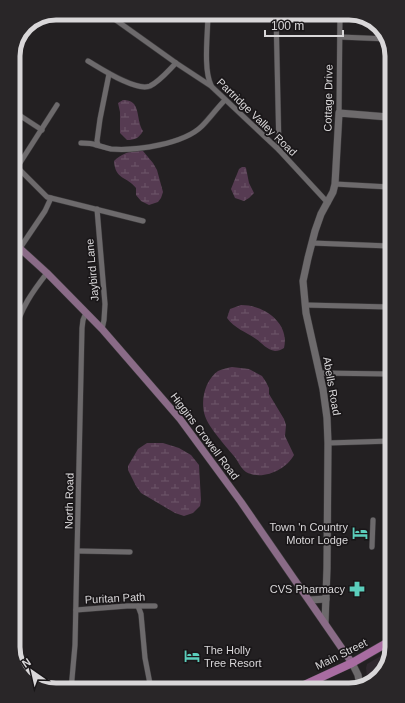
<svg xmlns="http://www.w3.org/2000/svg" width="405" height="703" font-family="Arial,sans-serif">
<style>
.built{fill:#2f282e}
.wetland{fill:url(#wetland-marsh)}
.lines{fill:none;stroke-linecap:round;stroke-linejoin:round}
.minor-casing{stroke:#3d3b3d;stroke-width:6}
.tertiary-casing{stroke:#3d3b3d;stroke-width:8}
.secondary-casing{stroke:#3d3b3d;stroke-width:8}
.primary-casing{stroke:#3d3b3d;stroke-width:9}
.minor{stroke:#6d6a6c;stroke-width:5}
.tertiary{stroke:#6d6a6c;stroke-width:7}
.secondary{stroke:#8a6b87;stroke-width:7}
.primary{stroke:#a86ca1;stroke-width:8}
.labels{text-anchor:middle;stroke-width:3.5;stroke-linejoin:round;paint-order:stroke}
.street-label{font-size:11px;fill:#d9d7d9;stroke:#1a1719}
.poi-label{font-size:11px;fill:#d9d7d9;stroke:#1a1719;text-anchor:end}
.rim{fill:none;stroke:#d9d7d9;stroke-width:5}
</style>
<defs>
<pattern id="wetland-marsh" width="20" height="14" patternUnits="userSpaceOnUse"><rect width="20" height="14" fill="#563b52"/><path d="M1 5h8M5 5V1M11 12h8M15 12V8" fill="none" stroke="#6e576a"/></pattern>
</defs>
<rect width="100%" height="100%" fill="#232022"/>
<polygon class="built" points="391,650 385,670 368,685 366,668 367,664"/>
<g class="wetland">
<path d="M123,100C142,100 135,118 143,131C139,138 135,140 127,140L120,133V112L118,103Z"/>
<path d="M139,150L143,151L153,163L157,170L163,192L161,198L158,202L149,205L141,201L136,195V188C127,176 115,180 114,161C121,154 130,151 139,150Z"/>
<polygon points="242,167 245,167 246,168 249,183 254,193 249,198 244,201 235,198 231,189 239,169"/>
<path d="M241,305C264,305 290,323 284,348C281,350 278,351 275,351C267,350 262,343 256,339C245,331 235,329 227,318L230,309Z"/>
<path d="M232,367L249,369L262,376L266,382L269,388V394L284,419L286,425L285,436L294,455C286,470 262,481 246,472C240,468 238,460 233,455C225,445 209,428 205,416C200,401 205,380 218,371C222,369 227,368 232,367Z"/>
<polygon points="147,443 163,443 179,448 191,455 199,465 201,500 200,506 193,513 184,516 175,513 141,493 136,486 128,470 128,466 138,449"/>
</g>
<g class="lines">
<defs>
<g id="minor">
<polyline points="106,13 176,63 211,86 279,150 328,203"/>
<path d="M208,13C208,32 203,69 211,85"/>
<polyline points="276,13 279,150"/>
<polyline points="340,37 388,39"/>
<path d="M88,61C100,68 136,92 150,86C160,81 168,71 176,63"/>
<polyline points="13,111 42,130"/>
<polyline points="339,113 340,13"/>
<path d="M81,143C86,143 92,143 96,145C101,146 106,148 111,149C136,151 184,144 202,126C210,118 217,108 225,100"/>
<polyline points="98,145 97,141 100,119 109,74"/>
<polyline points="19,169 47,197 143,221"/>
<polyline points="19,169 18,166 57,105"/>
<polyline points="335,184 389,187"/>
<polyline points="97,209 105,304 104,320 102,329"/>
<polyline points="312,243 389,246"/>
<polyline points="20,248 45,211 51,198"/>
<polyline points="305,305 390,307"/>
<path d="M15,332C20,309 33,291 47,273"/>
<polyline points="320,373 390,374"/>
<polyline points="386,441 388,374"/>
<polyline points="328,443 391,441"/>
<polyline points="372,547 373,520"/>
<polyline points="78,551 130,552"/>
<polyline points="138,606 141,614 145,658 151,689"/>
<polyline points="76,610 127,606 155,606"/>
<polyline points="71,690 75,645 82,328 83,320 86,313"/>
</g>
<g id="tertiary">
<polyline points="310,600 326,599"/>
<polyline points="325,623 327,568 328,443 327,418 323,389 306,313 303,281 308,258 315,231 321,214 333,192 335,184 339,113 388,117"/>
<polyline points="352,663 358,675 360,686"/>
</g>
<polyline id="secondary" points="14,243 47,273 102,329 180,419 241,502 352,663"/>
<polyline id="primary" points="300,687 352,663 392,640"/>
</defs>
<use href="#minor" class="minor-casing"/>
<use href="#tertiary" class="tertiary-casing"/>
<use href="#secondary" class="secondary-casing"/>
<use href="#primary" class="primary-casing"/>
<use href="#minor" class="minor"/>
<use href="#tertiary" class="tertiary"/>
<use href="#secondary" class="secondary"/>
<use href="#primary" class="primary"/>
</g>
<defs>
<symbol id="hotel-bare" viewBox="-9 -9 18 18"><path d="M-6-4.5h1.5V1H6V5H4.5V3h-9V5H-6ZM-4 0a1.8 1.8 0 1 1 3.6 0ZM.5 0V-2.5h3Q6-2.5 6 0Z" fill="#5bcebc" stroke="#1a1719" stroke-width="2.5" paint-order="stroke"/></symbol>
<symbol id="pharmacy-bare" viewBox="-9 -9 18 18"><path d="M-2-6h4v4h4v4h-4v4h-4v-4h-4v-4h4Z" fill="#5bcebc" stroke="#1a1719" stroke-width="2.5" paint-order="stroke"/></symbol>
</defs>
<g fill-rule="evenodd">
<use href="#hotel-bare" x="349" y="522" width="22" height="22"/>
<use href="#pharmacy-bare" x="346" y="578" width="22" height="22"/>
<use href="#hotel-bare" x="181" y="645" width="22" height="22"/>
</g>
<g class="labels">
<g class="street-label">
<text transform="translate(328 98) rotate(-89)" y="4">Cottage Drive</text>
<text transform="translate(257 117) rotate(44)" y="4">Partridge Valley Road</text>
<text transform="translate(92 270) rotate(-95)" y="4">Jaybird Lane</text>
<text transform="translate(332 386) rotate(80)" y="4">Abells Road</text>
<text transform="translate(205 436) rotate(53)" y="4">Higgins Crowell Road</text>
<text transform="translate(69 501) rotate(-89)" y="4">North Road</text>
<text transform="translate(115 598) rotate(-3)" y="4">Puritan Path</text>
<text transform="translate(341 654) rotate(-26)" y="4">Main Street</text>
</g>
<g class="poi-label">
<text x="348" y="531">Town 'n Country<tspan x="348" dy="13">Motor Lodge</tspan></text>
<text x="345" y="593">CVS Pharmacy</text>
<text x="204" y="654" text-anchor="start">The Holly<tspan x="204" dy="13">Tree Resort</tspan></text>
</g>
</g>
<path d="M0 0H405V703H0ZM56 20H349A36 36 0 0 1 385 56V647A36 36 0 0 1 349 683H56A36 36 0 0 1 20 647V56A36 36 0 0 1 56 20Z" fill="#292628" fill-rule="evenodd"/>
<path class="rim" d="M56 20H349A36 36 0 0 1 385 56V647A36 36 0 0 1 349 683H56A36 36 0 0 1 20 647V56A36 36 0 0 1 56 20Z"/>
<g transform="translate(32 671) rotate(326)" stroke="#1a1719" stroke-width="3" paint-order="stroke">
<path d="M0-3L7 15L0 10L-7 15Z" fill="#d9d7d9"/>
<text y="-6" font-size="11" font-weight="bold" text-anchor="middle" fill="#d9d7d9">N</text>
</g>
<path d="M265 30v6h78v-6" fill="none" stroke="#d9d7d9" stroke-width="2"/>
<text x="271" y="30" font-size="12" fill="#d9d7d9" stroke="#1a1719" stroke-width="3" paint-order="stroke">100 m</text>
</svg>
